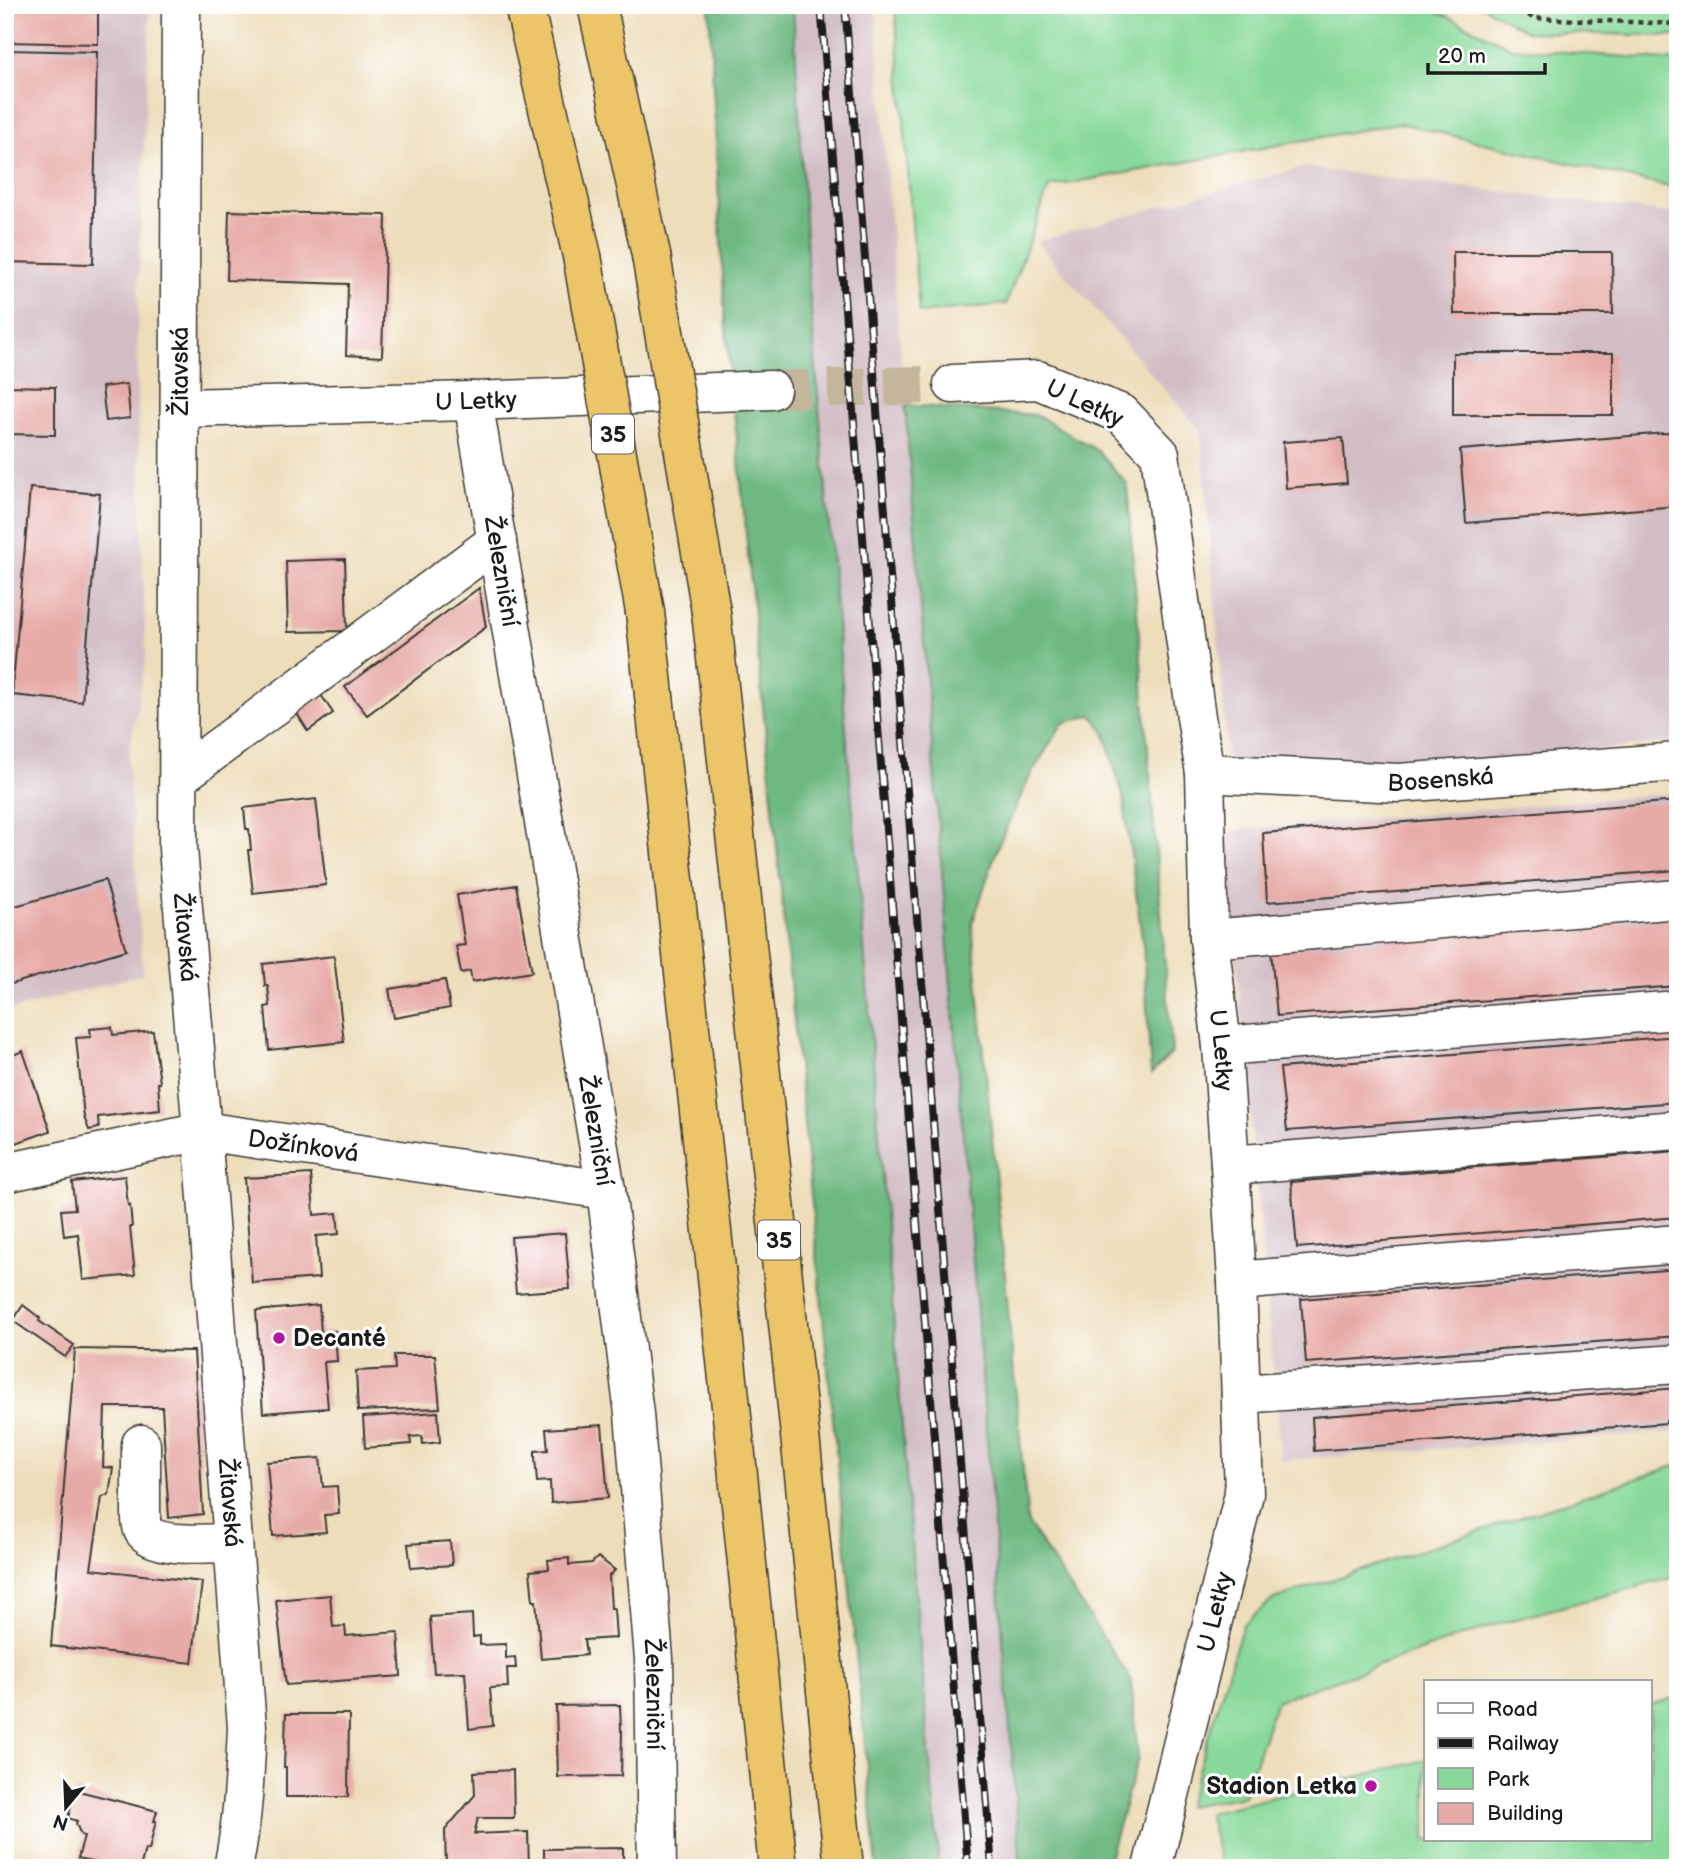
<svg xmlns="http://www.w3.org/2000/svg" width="1683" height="1873" font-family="'Balsamiq Sans',sans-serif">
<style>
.industrial{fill:#d2bdc5}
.green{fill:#88d99a;stroke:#527a5b;stroke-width:2}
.forest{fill:#6eb982;stroke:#456a4f;stroke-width:2}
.building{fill:#e7aba7}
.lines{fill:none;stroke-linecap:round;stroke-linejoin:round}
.minor-tunnel{stroke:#c3b69a;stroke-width:38;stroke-dasharray:38 19;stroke-linecap:butt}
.minor-casing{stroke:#3b3934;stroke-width:41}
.highway-casing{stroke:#3b3934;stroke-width:41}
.path{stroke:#3b3934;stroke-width:4.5;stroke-dasharray:5 5;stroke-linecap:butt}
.minor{stroke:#fff;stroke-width:38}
.highway{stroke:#edc569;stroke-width:38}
.rail-casing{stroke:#1c1c1c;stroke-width:8}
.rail{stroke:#fff;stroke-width:5;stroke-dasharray:16;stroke-linecap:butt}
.highway-bridge-casing{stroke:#3b3934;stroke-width:41;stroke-linecap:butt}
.highway-bridge{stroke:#edc569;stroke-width:38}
.poi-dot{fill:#b5179e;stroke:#fff;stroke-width:2.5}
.labels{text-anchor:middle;stroke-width:6;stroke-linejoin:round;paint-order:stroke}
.shield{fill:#fff;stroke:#606060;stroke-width:2}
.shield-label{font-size:23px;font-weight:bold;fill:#1c1c1c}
.street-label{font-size:24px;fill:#1c1c1c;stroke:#fff}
.poi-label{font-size:24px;font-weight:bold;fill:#1c1c1c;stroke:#fff;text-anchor:start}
</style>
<rect width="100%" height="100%" fill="#fff"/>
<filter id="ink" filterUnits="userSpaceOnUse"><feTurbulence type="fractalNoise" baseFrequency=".0143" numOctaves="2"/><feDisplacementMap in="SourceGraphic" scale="14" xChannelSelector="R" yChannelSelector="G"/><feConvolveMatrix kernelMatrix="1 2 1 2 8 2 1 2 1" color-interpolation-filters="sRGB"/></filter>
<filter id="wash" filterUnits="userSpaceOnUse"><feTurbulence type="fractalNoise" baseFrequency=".00686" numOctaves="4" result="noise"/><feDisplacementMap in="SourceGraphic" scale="28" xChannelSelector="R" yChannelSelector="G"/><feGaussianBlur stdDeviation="1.57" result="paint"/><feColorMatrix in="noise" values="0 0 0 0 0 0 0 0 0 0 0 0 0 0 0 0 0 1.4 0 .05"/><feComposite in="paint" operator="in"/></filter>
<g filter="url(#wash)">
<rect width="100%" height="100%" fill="#edddba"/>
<g class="industrial">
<polygon points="5,5 150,5 138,291 137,381 146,658 128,759 143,974 5,1012"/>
<polygon points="793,5 875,5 894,273 945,899 1021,1868 939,1868 912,1551 860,897 808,274"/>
<polygon points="1303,167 1678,214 1678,741 1230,789 1201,431 1036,241"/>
<polygon points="1678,793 1678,1432 1281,1460 1225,831"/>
</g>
<g class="green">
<polygon points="895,5 1425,5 1512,48 1678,61 1678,189 1399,123 1049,187 1006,304 919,313"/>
<polygon points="1481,5 1678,5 1678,36 1528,32"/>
<polygon points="1678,1465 1678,1576 1494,1625 1276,1701 1244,1796 1187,1806 1243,1624 1274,1599"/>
<polygon points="1678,1698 1678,1868 1222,1868 1208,1813 1426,1760 1426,1840 1650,1840 1650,1705"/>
</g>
<g class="forest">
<polygon points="709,5 793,5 808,274 860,897 912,1551 939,1868 877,1868 725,319"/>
<polygon points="905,405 1037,415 1098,451 1127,484 1172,1053 1151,1074 1143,945 1123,796 1104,732 1092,715 1063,723 1031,774 998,846 972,924 1028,1523 1131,1680 1138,1758 1106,1868 1021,1868"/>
</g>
<g id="blocks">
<g class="building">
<polygon points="8,5 98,5 98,44 7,42"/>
<polygon points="7,50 97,52 93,264 5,262"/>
<polygon points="229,211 386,215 382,357 346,355 348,284 227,280"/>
<polygon points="1453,252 1612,252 1613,314 1454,314"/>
<rect x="1453" y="353" width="160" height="62"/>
<polygon points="127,384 130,418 106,421 102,387"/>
<polygon points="5,386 55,387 55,435 5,434"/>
<polygon points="1678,432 1678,506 1466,523 1460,450"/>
<polygon points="1343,438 1347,483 1286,488 1283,442"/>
<polygon points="30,488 100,494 82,702 12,695"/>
<polygon points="345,559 347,631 288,632 286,561"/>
<polygon points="479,588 486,627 367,715 345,687"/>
<polygon points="321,695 333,713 308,731 296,712"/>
<polygon points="316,799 326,885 253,893 248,850 251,850 249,829 246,829 244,808"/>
<polygon points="1678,801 1678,870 1267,902 1263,833"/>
<polygon points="105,880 126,950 5,986 5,909"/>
<polygon points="516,885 532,972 472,982 470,971 461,973 456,946 465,945 457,895"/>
<polygon points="1678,918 1678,986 1277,1016 1271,950"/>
<polygon points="334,956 344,1042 269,1050 265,1007 270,1006 268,986 265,986 263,964"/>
<polygon points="445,980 450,1008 394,1018 389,989"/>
<polygon points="112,1027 113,1035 153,1031 160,1083 158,1083 160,1110 98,1117 99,1128 89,1130 84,1117 76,1038 91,1037 90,1029"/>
<polygon points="1678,1036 1678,1102 1287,1131 1280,1068"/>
<polygon points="23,1051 50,1131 5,1147 5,1058"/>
<polygon points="1678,1151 1678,1217 1297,1248 1291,1182"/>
<polygon points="311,1174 314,1215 337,1213 339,1234 316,1236 319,1278 252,1283 244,1178"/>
<polygon points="125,1176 128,1206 130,1205 132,1227 130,1227 135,1275 83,1280 78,1234 64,1236 61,1210 75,1209 72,1182"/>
<polygon points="565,1233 570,1289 516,1293 511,1237"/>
<polygon points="1678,1269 1678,1336 1306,1363 1301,1299"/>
<polygon points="23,1305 40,1318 39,1321 74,1345 65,1357 13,1321"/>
<polygon points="319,1305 321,1332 335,1331 337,1361 324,1362 328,1408 263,1413 256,1311"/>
<polygon points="75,1349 194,1351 203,1514 169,1518 162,1407 105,1407 103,1467 113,1468 109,1495 102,1497 91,1569 202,1582 192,1663 51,1646"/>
<polygon points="394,1355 435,1355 440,1408 358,1411 356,1371 395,1369"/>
<polygon points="1678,1388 1678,1419 1666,1421 1666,1423 1314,1451 1312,1417"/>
<polygon points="438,1412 440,1442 423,1444 422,1436 410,1437 411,1444 365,1448 363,1417"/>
<polygon points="602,1425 608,1498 551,1503 550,1481 537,1482 535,1457 535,1451 548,1450 546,1429"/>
<polygon points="320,1458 323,1487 337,1486 339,1514 324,1515 326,1532 273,1536 267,1462"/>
<polygon points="450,1541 452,1565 411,1568 408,1544"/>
<polygon points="598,1557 615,1570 609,1576 611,1608 614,1608 616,1638 584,1640 586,1655 541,1659 536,1601 533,1601 530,1571 549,1569 548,1560 569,1558 569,1565 592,1563"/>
<polygon points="330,1595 333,1627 345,1626 346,1636 398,1632 401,1676 286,1685 276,1600"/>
<polygon points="472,1614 473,1637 480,1636 480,1645 506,1644 506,1658 515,1657 516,1668 507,1668 508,1687 490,1688 493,1726 469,1729 465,1672 434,1673 430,1617"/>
<polygon points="620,1705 621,1731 622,1731 621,1776 558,1777 556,1706"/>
<polygon points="286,1714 349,1714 348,1797 286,1797 286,1767 284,1767"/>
<polygon points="513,1770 514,1818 478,1818 474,1834 528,1832 529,1868 446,1868 445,1830 475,1795 474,1772"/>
<polygon points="75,1790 157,1811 154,1821 156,1821 149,1850 145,1849 140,1868 116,1868 78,1858 84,1836 81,1835 76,1824 77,1821 68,1818"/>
<polygon points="623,1848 623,1868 544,1868 544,1849"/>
</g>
</g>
</g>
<g filter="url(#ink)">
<use href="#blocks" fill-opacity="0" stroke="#3b3934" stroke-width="2"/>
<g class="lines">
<polyline class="minor-tunnel" points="771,390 953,384"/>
<defs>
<g id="minor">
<path id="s1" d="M181,5L178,849L202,1131L247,1727C245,1774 243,1821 233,1868"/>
<path id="s2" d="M953,384L1038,380L1122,414L1160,454L1196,717L1205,773L1209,939L1222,1046L1230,1165L1237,1281L1244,1494L1152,1868"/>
<path id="s3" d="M473,401L606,1190L634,1414L654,1659L657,1868"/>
<path id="s4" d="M180,408L473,401L771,390"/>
<path id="s5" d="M1205,773L1399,783L1678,762"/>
<polyline points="179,777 497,541"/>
<polyline points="1209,939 1678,899"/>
<polyline points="1222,1046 1678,1010"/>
<polyline points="1230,1165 1678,1130"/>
<path id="s6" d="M5,1173L202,1131L606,1190"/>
<polyline points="1237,1281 1678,1244"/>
<polyline points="1241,1394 1678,1364"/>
<path d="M141,1444V1519C141,1521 142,1528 143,1530C154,1549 213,1543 233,1543"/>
</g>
<g id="highway">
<polyline points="524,5 582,256"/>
<polyline points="597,5 651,255"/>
<polyline points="645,612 732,1416 778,1868"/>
<polyline points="711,612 798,1416 844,1868"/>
</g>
</defs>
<use href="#minor" class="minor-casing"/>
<use href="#highway" class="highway-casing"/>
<polyline class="path" points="1511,5 1533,18 1678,24"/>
<use href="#minor" class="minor"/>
<use href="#highway" class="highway"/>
<defs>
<g id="rail">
<polyline points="821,5 968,1868"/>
<polyline points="845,5 992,1868"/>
</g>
</defs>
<use href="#rail" class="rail-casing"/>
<use href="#rail" class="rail"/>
<defs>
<g id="highway-bridge">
<polyline points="651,255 711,612"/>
<polyline points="582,256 645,612"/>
</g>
</defs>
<use href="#highway-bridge" class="highway-bridge-casing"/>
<use href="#highway-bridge" class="highway-bridge"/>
</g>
</g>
<g class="poi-dot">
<circle cx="279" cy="1338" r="7"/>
<circle cx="1371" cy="1786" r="7"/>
</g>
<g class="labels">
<g class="shield">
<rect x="592" y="414.5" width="42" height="39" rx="5"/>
<rect x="758" y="1220.5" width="42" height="39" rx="5"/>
</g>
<g class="shield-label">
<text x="613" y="442">35</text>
<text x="779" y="1248">35</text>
</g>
<g class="street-label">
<text transform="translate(180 371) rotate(-90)" y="8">Žitavská</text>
<text dy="8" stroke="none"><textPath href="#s4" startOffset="296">U Letky</textPath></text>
<text transform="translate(1085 403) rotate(25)" y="8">U Letky</text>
<text dy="8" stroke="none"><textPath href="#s3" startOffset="173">Železniční</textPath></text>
<text dy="8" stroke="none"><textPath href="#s5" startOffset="236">Bosenská</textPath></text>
<text dy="8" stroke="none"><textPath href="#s1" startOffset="933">Žitavská</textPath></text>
<text dy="8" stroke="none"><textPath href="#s2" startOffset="831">U Letky</textPath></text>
<text dy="8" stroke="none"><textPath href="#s3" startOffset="740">Železniční</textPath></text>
<text dy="8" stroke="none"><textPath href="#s6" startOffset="304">Dožínková</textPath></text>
<text dy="8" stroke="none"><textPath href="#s1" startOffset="1500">Žitavská</textPath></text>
<text transform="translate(1215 1612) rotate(-76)" y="8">U Letky</text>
<text dy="8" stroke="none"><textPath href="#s3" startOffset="1307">Železniční</textPath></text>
</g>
<g class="poi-label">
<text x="293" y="1346">Decanté</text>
<text x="1357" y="1794" text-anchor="end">Stadion Letka</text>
</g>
</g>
<rect width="1683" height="1873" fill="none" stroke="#fff" stroke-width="28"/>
<rect x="1424" y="1680" width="228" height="161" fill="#ffffff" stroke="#a4a4a4" stroke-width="2"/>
<rect x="1438" y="1703" width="35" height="10" fill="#ffffff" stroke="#a4a4a4" stroke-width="2"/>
<text x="1487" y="1716" font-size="21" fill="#1c1c1c">Road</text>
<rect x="1438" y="1738" width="35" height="10" fill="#1c1c1c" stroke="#a4a4a4" stroke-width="2"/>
<text x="1487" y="1750" font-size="21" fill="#1c1c1c">Railway</text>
<rect x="1438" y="1768" width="35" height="21" fill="#88d99a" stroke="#a4a4a4" stroke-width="2"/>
<text x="1487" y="1786" font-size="21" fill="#1c1c1c">Park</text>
<rect x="1438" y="1803" width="35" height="21" fill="#e7aba7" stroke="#a4a4a4" stroke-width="2"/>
<text x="1487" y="1820" font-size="21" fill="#1c1c1c">Building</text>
<g transform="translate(66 1807) rotate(199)" stroke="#ffffff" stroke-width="5" paint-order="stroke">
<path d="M0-5L12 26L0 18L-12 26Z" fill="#1c1c1c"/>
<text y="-10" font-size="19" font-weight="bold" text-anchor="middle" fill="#1c1c1c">N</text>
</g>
<path d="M1428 63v10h117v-10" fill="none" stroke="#1c1c1c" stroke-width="3.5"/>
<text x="1438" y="63" font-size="21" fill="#1c1c1c" stroke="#ffffff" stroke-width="5" paint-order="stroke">20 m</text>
</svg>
